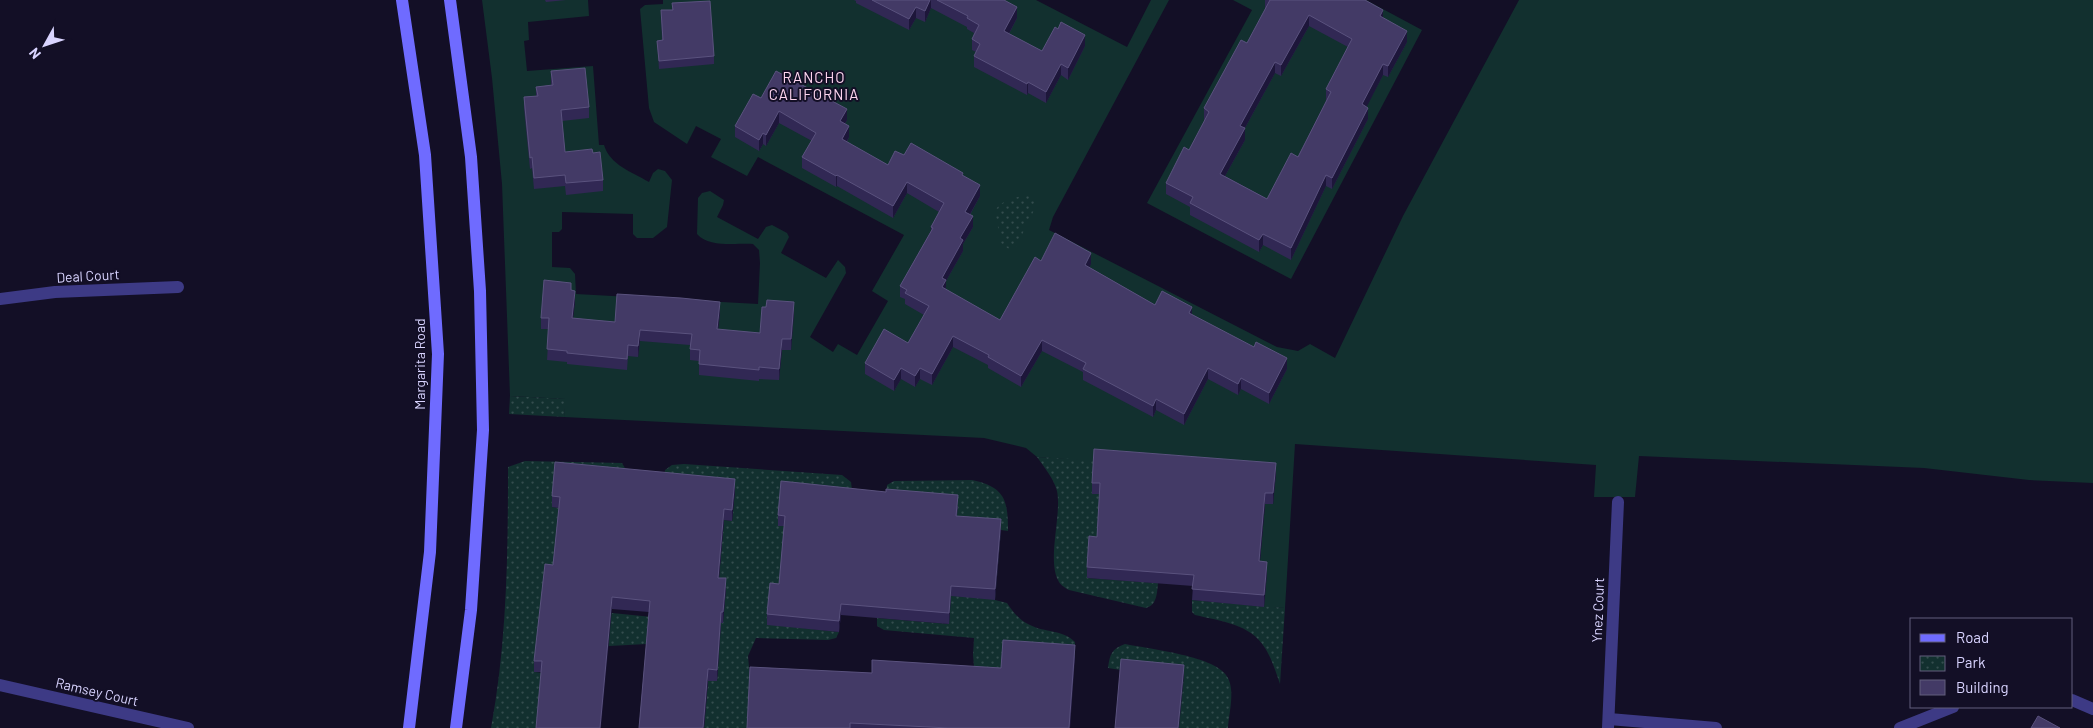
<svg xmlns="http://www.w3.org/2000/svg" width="2093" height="728" font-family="Barlow,sans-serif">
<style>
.grass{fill:#12302f}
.park{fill:url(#park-dots)}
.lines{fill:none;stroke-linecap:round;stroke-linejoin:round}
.minor{stroke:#3d3a85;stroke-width:12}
.secondary{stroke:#6f6bff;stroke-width:12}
.wall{fill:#312854;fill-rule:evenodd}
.shaded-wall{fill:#1d163a}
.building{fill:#433a66;stroke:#5a527e;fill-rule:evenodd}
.labels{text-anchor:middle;stroke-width:4;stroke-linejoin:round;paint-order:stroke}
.street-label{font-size:14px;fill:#d9d4ff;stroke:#130f26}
.neighbourhood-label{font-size:15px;letter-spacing:1px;fill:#ffd6f0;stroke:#130f26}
</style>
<defs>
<pattern id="park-dots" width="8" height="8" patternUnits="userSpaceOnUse" patternTransform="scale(1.25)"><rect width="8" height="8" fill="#12302f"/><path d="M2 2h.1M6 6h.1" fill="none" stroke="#344d4e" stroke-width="1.8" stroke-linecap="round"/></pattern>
</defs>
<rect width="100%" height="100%" fill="#130f26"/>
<g class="grass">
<path d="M482,0H588L589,16L528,22L529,40L524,41L527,71L593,66L599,145H604C610,165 632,172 649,182L653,173L658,169L665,171L672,180L667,227L653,238H637L633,234V214L562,212V229L559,232H552V267L570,268L575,274L576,294L758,304L760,263L759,250L753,244C736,243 709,248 697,234L698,198L702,193L710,191L724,200L723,205L717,217L758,239L766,227L772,225L787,233L789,237L781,253L826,278L838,260L845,267L846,273L810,337L833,352L838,344L857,355L888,301L872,291L904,235L758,157L747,176L711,157L721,139L696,126L687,144L654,122L649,108L640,9L645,5L663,4V0H1036L1127,47L1151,0H1169L1053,217L1049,230L1277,347L1298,351L1310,344L1335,358L1403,216L1519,0H2093V483L2029,480L1924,468L1639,456L1635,497H1594L1596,465L1295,444L1285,608L1264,607L1259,572L1265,504H1273L1275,474L1037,457L1026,448L984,438L564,417L565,399L510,396L502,184L492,78Z"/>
<polygon points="1233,0 1366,0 1422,30 1291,279 1147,203 1252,10"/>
</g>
<g class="park">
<path d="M1031,195L1036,200L1037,204L1015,249L1010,250L1001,243L995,211C1000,200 1019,196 1031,195Z"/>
<polygon points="510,396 566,399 564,417 509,414"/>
<path d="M1037,457L1094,460L1092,494H1100L1097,548L1087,578L1158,583C1157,593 1157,605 1146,608L1069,590C1064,587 1060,585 1058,580C1047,559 1062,514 1057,491C1054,479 1044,467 1037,457Z"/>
<path d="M525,461L622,463L626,470L552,507L560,508L553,576L542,606L652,617L718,589L724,520L732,521L735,490L663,484L665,470L672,465L684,464L842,475L851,482L852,490L785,526L779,595L767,624L839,632L836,638L828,640L756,638L748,656L750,678L748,728H704L708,681H717L719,651L647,644L609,646L535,672L542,673L537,728H491C507,642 508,554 508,467Z"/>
<path d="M972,480C1005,487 1008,500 1008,531L1001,530L995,600L1007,603C1013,612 1020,621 1030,625C1045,633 1062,629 1075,642V656L1003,652L1000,685L975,678L973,655L974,638L884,630L877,626V618L949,624L886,500L887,485L894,481Z"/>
<path d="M1192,600L1285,608L1280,684C1276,672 1272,659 1265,648C1251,624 1220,621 1195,615L1192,612Z"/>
<path d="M1125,644C1149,649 1218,656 1228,678C1235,692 1229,713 1228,728H1179L1121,670L1108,668C1110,655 1111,649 1125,644Z"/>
</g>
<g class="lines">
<g class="minor">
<polyline points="0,299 55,292 178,287"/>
<polyline points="0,685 188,728"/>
<polyline points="2072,700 2093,709"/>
<polyline points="1609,719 1716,728"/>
<polyline points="1608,728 1618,502"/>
<polyline points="1900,728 1953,707"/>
</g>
<g class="secondary">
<polyline points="402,0 425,155 438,354 430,552 409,728"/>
<polyline points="450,0 471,157 480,291 483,430 471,610 456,728"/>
</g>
</g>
<g class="wall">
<polygon points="545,0 566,0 546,2"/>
<polygon points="854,0 1004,0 1017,18 1009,34 1042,51 1085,46 1068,80 1061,75 1046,103 1028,93 1027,95 974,67 974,56 976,52 972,50 972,39 974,33 967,29 967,27 931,8 925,22 916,18 909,30 856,3 856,1"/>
<path d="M1265,0H1365L1407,42L1388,77L1383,75L1366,107L1368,119L1332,189L1326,186L1291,260L1263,245L1259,252L1190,215V207L1166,194V183L1189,150L1205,120H1204V108L1247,43L1266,9L1265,8ZM1309,26L1348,47L1326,89V101L1298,157L1267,199L1225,176L1245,140V128L1275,73L1281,76Z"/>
<polygon points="672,3 714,56 714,64 659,69 657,41 662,40 661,10 672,10"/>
<polygon points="551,71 589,107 589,118 562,121 565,152 593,153 603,180 603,191 566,195 565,186 534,189 532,168 530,169 524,108 524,97 536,96 536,87 551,85"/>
<polygon points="761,98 847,120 845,124 849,137 847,142 888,165 904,155 963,175 980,196 970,215 973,227 963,244 963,251 946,281 946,290 1000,320 1041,261 1091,264 1089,267 1155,305 1192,315 1287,369 1269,404 1241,389 1238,395 1208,379 1184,425 1156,410 1153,417 1083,380 1083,372 1042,351 1021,387 988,368 988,365 953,347 932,385 920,379 915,387 901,379 894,391 865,374 865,363 908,343 924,315 905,304 905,299 900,297 900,286 931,231 931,227 939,212 907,193 893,218 837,186 836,187 802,168 802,157 812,141 779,123 766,146 763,144 759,151 735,137 735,126"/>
<polygon points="571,290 575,302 573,318 615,322 720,313 718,330 760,333 794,313 791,350 782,350 779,380 759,379 759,381 699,375 699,361 690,360 690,345 640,341 638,357 628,356 627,370 567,364 567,362 547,360 549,329 541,329 541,318"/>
<polygon points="1276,474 1273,504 1265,504 1260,561 1267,573 1264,607 1192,600 1193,586 1087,578 1087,567 1097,537 1100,494 1092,494 1092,483"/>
<polygon points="735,490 732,521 724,520 719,578 726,589 723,623 721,623 717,681 708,681 704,728 639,728 649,612 612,609 541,672 534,672 534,661 553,565 559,508 552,507 552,496"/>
<polygon points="958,506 957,516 1001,530 995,600 951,596 949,624 841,615 839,632 767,625 767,614 779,584 784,526 778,526 778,515"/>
<polygon points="1075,656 1070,728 747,728 872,673 1001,668"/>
</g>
<g class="shaded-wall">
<polygon points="930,0 931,0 931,8 925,22 925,11"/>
<polygon points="916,7 916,18 909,30 909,19"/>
<polygon points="1017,7 1017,18 1004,43 1004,31"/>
<polygon points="1383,10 1383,21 1380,16"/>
<polygon points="1309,15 1309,26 1281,76 1281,65"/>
<polygon points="1407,31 1407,42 1388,77 1388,66"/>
<polygon points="1085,35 1085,46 1068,80 1068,68"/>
<polygon points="1275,62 1275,73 1240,137 1240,126"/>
<polygon points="1061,64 1061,75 1046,103 1046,92"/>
<polygon points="1383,64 1383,75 1362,116 1362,104"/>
<polygon points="1028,82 1028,93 1027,95 1027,84"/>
<polygon points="1368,108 1368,119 1332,189 1332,178"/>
<polygon points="847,109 847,120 840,132 840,121"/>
<polygon points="779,111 779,123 766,146 766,135"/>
<polygon points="849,126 849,137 842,150 842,139"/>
<polygon points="1245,128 1245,140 1220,185 1220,174"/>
<polygon points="763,133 763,144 759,151 759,140"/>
<polygon points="837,175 837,186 836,187 836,176"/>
<polygon points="1326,175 1326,186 1291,260 1291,248"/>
<polygon points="907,182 907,193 893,218 893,206"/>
<polygon points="980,185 980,196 965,223 965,212"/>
<polygon points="973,216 973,227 963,244 963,251 946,281 946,291 942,298 942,278 960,238"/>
<polygon points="1263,234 1263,245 1259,252 1259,240"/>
<polygon points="1091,253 1091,264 1085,276 1085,265"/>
<polygon points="575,291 575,302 572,329 572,318"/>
<polygon points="720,302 720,313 717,341 717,329"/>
<polygon points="794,302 794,313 791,350 791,339"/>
<polygon points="1192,307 1192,318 1189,313"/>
<polygon points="640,330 640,341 638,357 638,346"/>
<polygon points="953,336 953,347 932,385 932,374"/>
<polygon points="782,339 782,350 779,380 779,369"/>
<polygon points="1042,340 1042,351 1021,387 1021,376"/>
<polygon points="1287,358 1287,369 1269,404 1269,393"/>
<polygon points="901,368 901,379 894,391 894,380"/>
<polygon points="920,368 920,379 915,387 915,376"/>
<polygon points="1208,368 1208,379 1184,425 1184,414"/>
<polygon points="1241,378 1241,389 1238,395 1238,384"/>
<polygon points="1156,399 1156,410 1153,417 1153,406"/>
<polygon points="1276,463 1276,474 1273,504 1273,493"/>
<polygon points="735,479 735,490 732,521 732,510"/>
<polygon points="1265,493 1265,504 1259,572 1259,561"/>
<polygon points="724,509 724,520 718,589 718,578"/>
<polygon points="1001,519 1001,530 995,600 995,589"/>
<polygon points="1267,562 1267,573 1264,607 1264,595"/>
<polygon points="726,578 726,589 723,623 723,612"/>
<polygon points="951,586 951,596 949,624 949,613"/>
<polygon points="612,597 612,609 601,728 600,728"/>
<polygon points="841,604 841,615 839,632 839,621"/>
<polygon points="721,612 721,623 717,681 717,670"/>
<polygon points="1075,645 1070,728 1069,728"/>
<polygon points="1184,665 1184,676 1179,728 1178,728"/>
<polygon points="708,669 708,681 704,728 703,728"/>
</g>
<g class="building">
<polygon points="872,0 930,0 925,11 916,7 909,19"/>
<polygon points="937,0 1004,0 1017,7 1004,31 1042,51 1055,27 1058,29 1061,22 1085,35 1068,68 1061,64 1046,92 1028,82 1027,84 974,56 980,44 972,39 979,25 967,18 968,16"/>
<path d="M1270,0H1365L1383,10L1380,16L1407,31L1388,66L1383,64L1362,104L1368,108L1332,178L1326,175L1291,248L1263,234L1259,240L1190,203L1193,197L1166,183L1184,147L1189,150L1209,112L1204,108L1241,40L1247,43ZM1309,15L1352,39L1326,89L1331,92L1298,157L1291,153L1267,199L1220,174L1245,128L1240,126L1275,62L1281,65Z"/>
<polygon points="710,1 714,56 659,61 657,41 663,40 661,10 673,10 672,3"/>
<polygon points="585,68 589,107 561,110 565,152 592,149 593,153 600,152 603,180 566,183 565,175 534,178 532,157 530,158 524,97 538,96 536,87 553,85 551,71"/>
<polygon points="776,71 847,109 840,121 849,126 842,139 888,165 895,151 904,155 911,143 963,173 962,175 980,185 965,212 973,216 960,238 963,240 942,278 946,280 942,287 1000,320 1035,257 1041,261 1055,233 1091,253 1085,265 1155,305 1162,291 1192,307 1189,313 1254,347 1256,342 1287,358 1269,393 1241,378 1238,384 1208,368 1184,414 1156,399 1153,406 1083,369 1086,363 1042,340 1021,376 988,357 989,355 953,336 932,374 920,368 915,376 901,368 894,380 865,363 884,329 908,343 929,306 905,293 907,290 900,286 933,228 931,227 944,203 907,182 893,206 837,175 836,176 802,157 816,133 779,111 766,135 763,133 759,140 735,126 753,94 761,98"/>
<polygon points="544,280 571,283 571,290 575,291 572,318 615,322 617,294 681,298 720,302 717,329 760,333 762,307 766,307 767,300 794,302 791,339 782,339 779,369 759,367 759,370 699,364 700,350 690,349 692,334 640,330 638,346 628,345 627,359 567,353 567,351 547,349 549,318 541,318"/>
<polygon points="1094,449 1276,463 1273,493 1265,493 1259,561 1267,562 1264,595 1192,589 1194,575 1087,567 1089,536 1097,537 1100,483 1092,483"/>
<polygon points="555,462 735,479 732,510 724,509 718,578 726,578 723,612 721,612 717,670 708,669 703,728 639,728 650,601 612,597 600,728 536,728 542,661 534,661 545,564 553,565 560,497 552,496"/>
<polygon points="781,481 886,492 886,489 958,495 956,516 1001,519 995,589 951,586 949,613 841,604 839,621 767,614 770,583 779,584 785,516 778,515"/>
<polygon points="1003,640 1075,645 1069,728 949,728 850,723 850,728 747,728 750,667 872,673 872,660 1001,668"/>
<polygon points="1121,659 1184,665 1178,728 1115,728"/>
<polygon points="2038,716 2060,728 2031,728"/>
</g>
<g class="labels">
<g class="street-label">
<text transform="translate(88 276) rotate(-3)" y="5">Deal Court</text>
<text transform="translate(420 364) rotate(-90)" y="5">Margarita Road</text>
<text transform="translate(1598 610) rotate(-88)" y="5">Ynez Court</text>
<text transform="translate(97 692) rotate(13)" y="5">Ramsey Court</text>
</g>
<g class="neighbourhood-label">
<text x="814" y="83">RANCHO<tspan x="814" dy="17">CALIFORNIA</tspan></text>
</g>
</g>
<rect x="1910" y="618" width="162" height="90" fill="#130f26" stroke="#625e7d"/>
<rect x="1920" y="634" width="25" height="8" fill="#6f6bff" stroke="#625e7d"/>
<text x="1956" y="643" font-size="15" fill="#d9d4ff">Road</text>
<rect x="1920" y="656" width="25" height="15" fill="url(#park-dots)" stroke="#625e7d"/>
<text x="1956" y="668" font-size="15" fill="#d9d4ff">Park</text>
<rect x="1920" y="680" width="25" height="15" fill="#433a66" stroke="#625e7d"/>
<text x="1956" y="693" font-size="15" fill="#d9d4ff">Building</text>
<g transform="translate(45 45) rotate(230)" stroke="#130f26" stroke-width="4" paint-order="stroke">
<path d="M0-4L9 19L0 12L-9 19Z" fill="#d9d4ff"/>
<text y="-8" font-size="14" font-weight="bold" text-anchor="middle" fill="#d9d4ff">N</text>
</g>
</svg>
